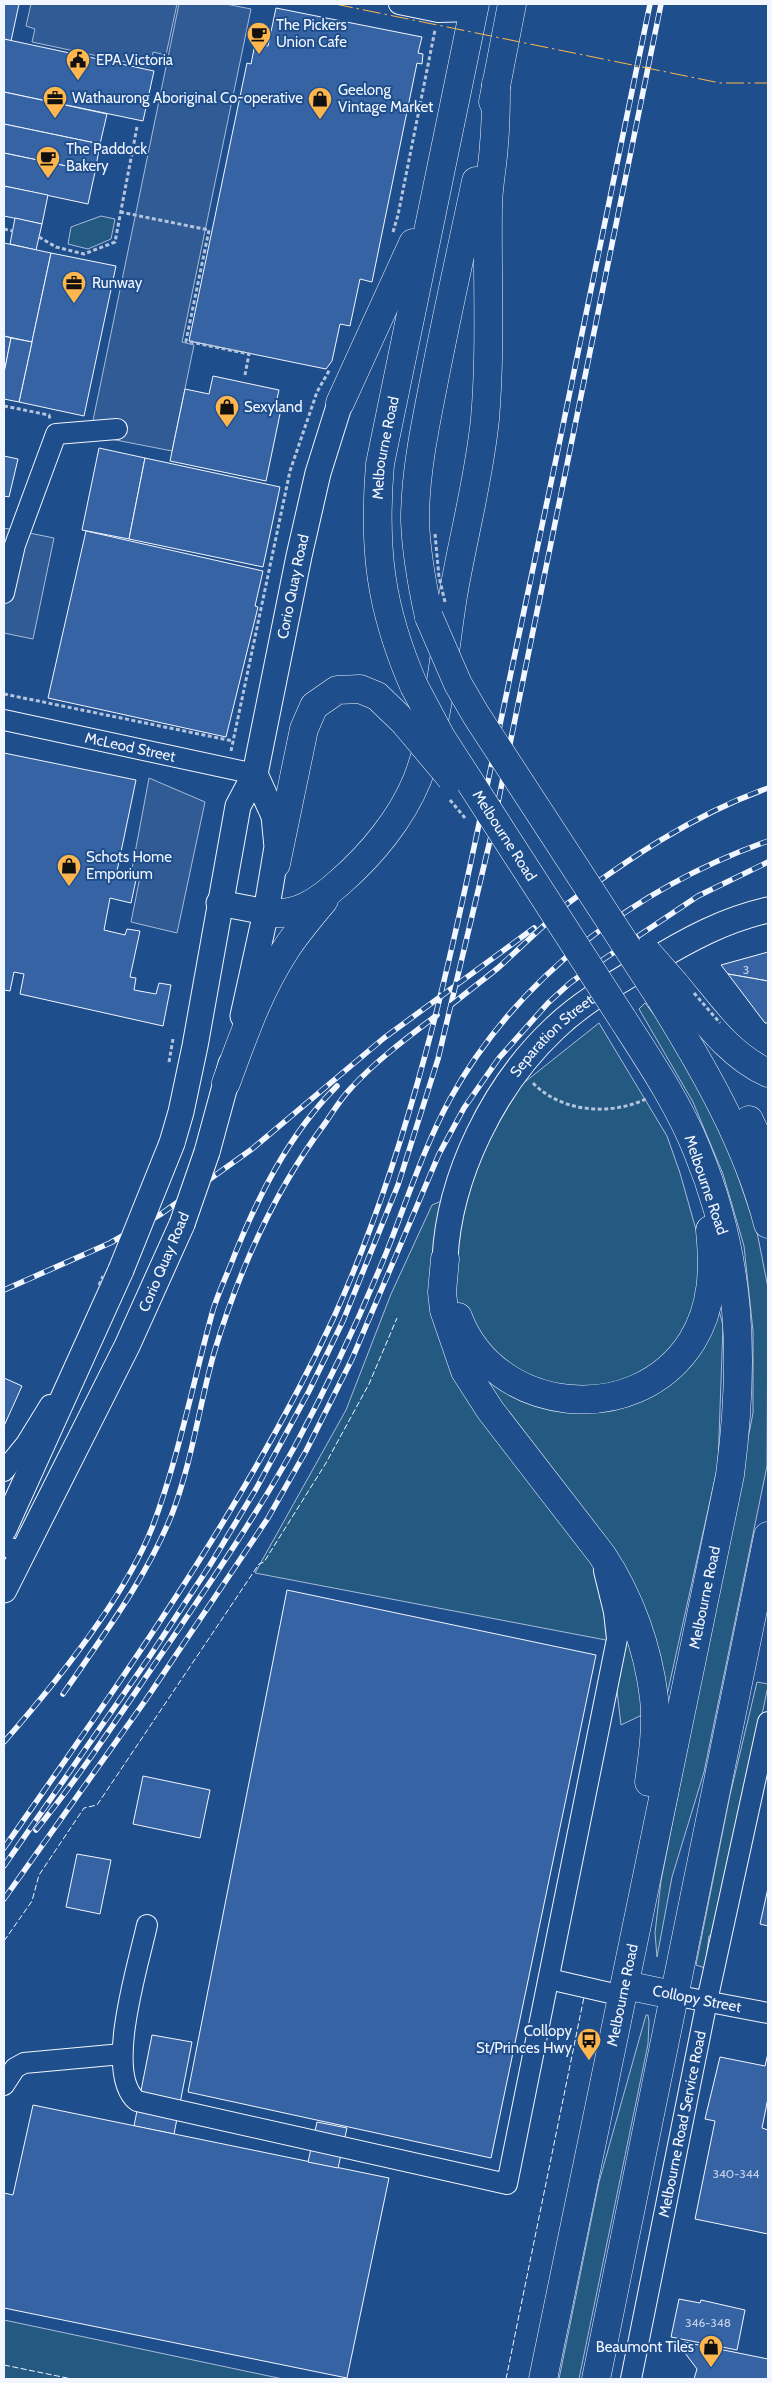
<svg xmlns="http://www.w3.org/2000/svg" width="772" height="2383" font-family="Cabin,sans-serif">
<style>
.green{fill:#245a82;stroke:#a8bbd7}
.parking{fill:#305b95;stroke:#a8bbd7}
.building{fill:#3563a3;stroke:#f2f6ff}
.lines{fill:none;stroke-linecap:round;stroke-linejoin:round}
.minor-casing{stroke:#f2f6ff;stroke-width:22}
.major-casing{stroke:#f2f6ff;stroke-width:27}
.highway-casing{stroke:#f2f6ff;stroke-width:29}
.path{stroke:#b3c4dc;stroke-width:3;stroke-dasharray:4 2.5;stroke-linecap:butt}
.minor{stroke:#1f4e8c;stroke-width:20}
.major{stroke:#1f4e8c;stroke-width:25}
.highway{stroke:#1f4e8c;stroke-width:28}
.rail-casing{stroke:#f2f6ff;stroke-width:5.5}
.rail{stroke:#1f4e8c;stroke-width:4;stroke-dasharray:11;stroke-linecap:butt}
.major-bridge-casing{stroke:#f2f6ff;stroke-width:27;stroke-linecap:butt}
.highway-bridge-casing{stroke:#f2f6ff;stroke-width:29;stroke-linecap:butt}
.path-bridge{stroke:#b3c4dc;stroke-width:3;stroke-dasharray:4 2.5;stroke-linecap:butt}
.major-bridge{stroke:#1f4e8c;stroke-width:25}
.highway-bridge{stroke:#1f4e8c;stroke-width:28}
.fence{stroke:#f2f6ff;stroke-width:1;stroke-dasharray:6 2.5;stroke-linecap:butt}
.power{stroke:#ffb74d;stroke-width:1;stroke-dasharray:18 4 2.5 4;stroke-linecap:butt}
.labels{text-anchor:middle;stroke-width:4;stroke-linejoin:round;paint-order:stroke}
.number-label{font-size:12px;fill:#c3d1e8}
.poi-label{font-size:15px;fill:#f2f6ff;stroke:#1f4e8c;text-anchor:start}
.street-label{font-size:15px;fill:#f2f6ff;stroke:#1f4e8c}
</style>
<rect width="100%" height="100%" fill="#1f4e8c"/>
<g class="green">
<polygon points="101,216 115,219 111,239 88,249 68,244 71,227"/>
<polygon points="645,1003 659,1021 700,1085 730,1153 757,1232 768,1288 767,1466 704,1772 672,1877 657,1957 655,1933 661,1881 753,1413 753,1331 744,1246 723,1174 693,1102 639,1009"/>
<polygon points="599,1023 667,1136 680,1173 723,1325 718,1465 665,1704 621,1725 611,1641 255,1573 346,1410 391,1294 432,1205 463,1192 490,1135 521,1085"/>
<polygon points="757,1682 768,1684 768,1686 716,1934 709,1936 705,1968 696,1965 730,1795"/>
<polygon points="646,2015 648,2015 649,2022 648,2044 579,2379 559,2379 599,2182"/>
<polygon points="4,2320 283,2379 4,2379"/>
</g>
<g class="parking">
<polygon points="31,4 177,4 166,55 153,52 150,67 32,42 35,29 26,26"/>
<polygon points="179,4 226,4 251,9 182,342 194,345 172,451 90,435"/>
<polygon points="4,528 54,538 33,639 4,633"/>
<polygon points="149,778 205,802 177,933 131,922 141,872 132,869"/>
</g>
<g class="building">
<polygon points="4,4 19,4 11,41 4,39"/>
<polygon points="276,8 422,37 418,53 423,54 422,64 417,63 372,282 360,279 350,326 340,324 332,361 326,369 189,341 247,63 251,64 255,44 268,46"/>
<polygon points="4,39 154,71 143,121 4,92"/>
<polygon points="4,92 107,114 100,144 4,124"/>
<polygon points="4,124 100,144 95,172 4,153"/>
<polygon points="4,153 95,172 88,204 4,186"/>
<polygon points="4,186 48,195 42,224 4,216"/>
<polygon points="15,218 42,224 36,250 10,244"/>
<polygon points="4,243 51,253 32,342 4,336"/>
<polygon points="51,253 116,266 84,416 19,402"/>
<polygon points="4,336 11,338 5,369 4,369"/>
<polygon points="11,338 32,342 19,402 4,399 4,373"/>
<polygon points="213,376 279,390 275,408 281,409 266,481 170,461 185,389 209,394"/>
<polygon points="99,448 145,458 129,539 82,530"/>
<polygon points="4,456 18,459 9,497 4,496"/>
<polygon points="145,458 280,487 263,567 129,539"/>
<polygon points="86,531 263,571 255,606 258,607 226,737 48,698"/>
<polygon points="4,753 136,780 117,871 137,875 131,903 110,898 104,930 125,935 127,929 140,931 130,977 136,978 134,990 156,994 159,983 171,985 163,1026 20,994 24,974 14,972 10,991 4,990"/>
<polygon points="768,952 768,981 728,974 721,965"/>
<polygon points="728,974 768,981 768,1023 765,1023"/>
<polygon points="4,1378 22,1386 4,1426"/>
<polygon points="287,1590 596,1655 491,2158 188,2092"/>
<polygon points="143,1776 210,1790 200,1838 133,1824"/>
<polygon points="77,1854 111,1860 100,1914 66,1907"/>
<polygon points="768,1888 768,1926 760,1924"/>
<polygon points="152,2035 192,2042 174,2134 134,2126"/>
<polygon points="768,2053 768,2098 762,2128 768,2130 768,2234 695,2219 715,2121 705,2119 720,2057 765,2066"/>
<polygon points="33,2105 389,2178 347,2378 4,2308 4,2193 13,2195"/>
<polygon points="317,2122 347,2128 338,2168 308,2162"/>
<polygon points="679,2299 700,2303 701,2300 745,2310 737,2350 671,2337"/>
<polygon points="684,2342 768,2359 768,2379 694,2379 697,2369 682,2349"/>
</g>
<g class="lines">
<defs>
<g id="minor">
<polyline points="399,4 438,12 474,11"/>
<polyline points="4,593 15,545 56,434 117,429"/>
<path id="s1" d="M4,720L255,774"/>
<polyline points="4,1471 26,1444 50,1405"/>
<polyline points="4,1546 23,1552"/>
<path d="M147,1925C139,1963 103,2074 137,2101L507,2184L617,1639L614,1612L604,1571"/>
<polyline points="549,1979 623,1996"/>
<polyline points="673,1995 768,2013"/>
<polyline points="4,2085 15,2068 24,2063 122,2054"/>
<path id="s2" d="M631,2379L707,2001L768,1722"/>
</g>
<g id="major">
<polyline points="219,903 266,912"/>
<polyline points="243,1016 266,912 277,847 274,816 255,774"/>
<path id="s3" d="M172,1143L181,1112L195,1046L238,806L255,774L299,556L318,473L340,403"/>
<polyline points="207,1152 231,1064"/>
<path id="s4" d="M445,1259C449,1176 494,1085 555,1028C582,1002 616,983 648,964C687,940 724,920 768,910"/>
<polyline points="4,1529 121,1270"/>
<polyline points="4,1590 127,1346 182,1224"/>
</g>
<g id="highway">
<polyline points="493,102 512,4"/>
<polyline points="340,403 413,243"/>
<path d="M429,617C422,585 416,553 415,520C415,474 425,426 434,381C447,314 462,247 476,181"/>
<path id="s5" d="M414,686C380,608 373,548 380,464L475,4"/>
<polyline points="276,864 304,729 314,706 337,690 360,689 377,696 404,722"/>
<path d="M266,912C295,918 319,901 340,882C371,855 401,819 417,780C440,720 443,658 453,596C463,537 479,479 485,419C491,349 487,278 488,208C488,186 493,165 494,144C496,124 496,104 496,84"/>
<path d="M675,984C702,1016 728,1055 768,1073"/>
<path d="M659,996C703,1067 747,1143 768,1224"/>
<path d="M226,1083C243,1037 259,990 286,949C297,932 311,916 324,900"/>
<polyline points="749,1120 768,1160"/>
<path d="M445,1259L442,1292L444,1310L465,1371L490,1410L602,1555C630,1597 648,1648 654,1698C657,1725 653,1754 649,1782"/>
<path d="M458,1317C494,1414 636,1430 692,1341C713,1307 714,1269 710,1230"/>
<polyline points="625,1985 673,1995"/>
<path id="s6" d="M543,2379L730,1475C745,1360 742,1259 697,1150C678,1103 649,1060 622,1018"/>
<polyline points="596,2379 768,1536"/>
</g>
</defs>
<use href="#minor" class="minor-casing"/>
<use href="#major" class="major-casing"/>
<use href="#highway" class="highway-casing"/>
<g class="path">
<polyline points="120,212 209,230 186,341 249,354 245,375"/>
<polyline points="4,229 13,231"/>
<polyline points="393,232 398,215 435,30"/>
<polyline points="39,237 56,247 84,254 115,242 137,127"/>
<polyline points="4,406 49,415 50,419"/>
<polyline points="4,694 233,741"/>
<polyline points="231,751 290,471 317,392 330,369"/>
<polyline points="169,1062 173,1039"/>
<path d="M533,1083C562,1113 612,1116 648,1098"/>
</g>
<use href="#minor" class="minor"/>
<use href="#major" class="major"/>
<use href="#highway" class="highway"/>
<defs>
<g id="rail">
<path d="M560,909C627,860 690,816 768,788"/>
<polyline points="451,1005 498,968 566,905"/>
<polyline points="4,1290 110,1243 161,1214 252,1149 384,1038 534,928"/>
<path d="M63,1694C102,1637 146,1579 172,1514C192,1462 199,1406 214,1353C239,1270 274,1191 326,1122C334,1110 342,1097 352,1087C378,1059 407,1038 437,1015"/>
<path d="M4,1742C54,1685 124,1598 152,1528C179,1457 193,1382 213,1310C218,1294 225,1279 231,1264C256,1200 288,1135 337,1086"/>
<path d="M36,1830C83,1772 123,1710 165,1649C210,1583 256,1516 295,1446C329,1383 360,1317 387,1251C407,1200 424,1147 450,1099C518,976 638,887 768,841"/>
<path d="M4,1848C123,1677 246,1507 334,1317C418,1131 456,932 498,734C550,491 600,247 650,4"/>
<polyline points="4,1866 148,1659 210,1565 256,1489 309,1391 343,1321 398,1185 438,1059 492,832 661,4"/>
<polyline points="4,1899 145,1701 268,1518 306,1451 352,1359 439,1154 464,1108 499,1058 548,1003 570,983 598,963 698,896 768,862"/>
</g>
</defs>
<use href="#rail" class="rail-casing"/>
<use href="#rail" class="rail"/>
<defs>
<g id="major-bridge">
<polyline points="182,1224 207,1152"/>
<polyline points="121,1270 172,1143"/>
</g>
<g id="highway-bridge">
<polyline points="429,617 458,684 476,715 659,996"/>
<path id="s7" d="M414,686L441,737L622,1018"/>
<polyline points="404,722 451,778"/>
<polyline points="647,952 675,984"/>
</g>
</defs>
<use href="#major-bridge" class="major-bridge-casing"/>
<use href="#highway-bridge" class="highway-bridge-casing"/>
<g class="path-bridge">
<polyline points="435,534 439,577 445,602"/>
<polyline points="450,800 465,818"/>
<polyline points="694,993 720,1023"/>
<polyline points="99,1285 103,1276"/>
</g>
<use href="#major-bridge" class="major-bridge"/>
<use href="#highway-bridge" class="highway-bridge"/>
<g class="fence">
<polyline points="4,1941 32,1901 39,1875 84,1808 97,1805 259,1564 264,1562 326,1463 369,1384 397,1318"/>
<polyline points="4,2365 72,2379"/>
<polyline points="506,2379 584,1997"/>
</g>
<polyline class="power" points="335,4 720,83 768,83"/>
</g>
<defs>
<symbol id="cafe-pin" viewBox="-11 -11 22 30"><path d="M0 17L-7.5 6A9.5 9.5 0 1 1 7.5 6Z" fill="#ffb74d" stroke="#1f4e8c"/><path d="M-5.5-4.5H6V0H3Q3 3.5 0 3.5H-2.5Q-5.5 3.5-5.5 0ZM3-3.2v2h1.7v-2ZM-6 4.5H4V6H-6Z" fill="#111"/></symbol>
<symbol id="civic-pin" viewBox="-11 -11 22 30"><path d="M0 17L-7.5 6A9.5 9.5 0 1 1 7.5 6Z" fill="#ffb74d" stroke="#1f4e8c"/><path d="M-.6-6.5H3V-4.5H.6V-3L4-1V1h2V6H-6V1h2V-1L-.6-3ZM-1.2 2.5V6h2.4V2.5Z" fill="#111"/></symbol>
<symbol id="office-pin" viewBox="-11 -11 22 30"><path d="M0 17L-7.5 6A9.5 9.5 0 1 1 7.5 6Z" fill="#ffb74d" stroke="#1f4e8c"/><path d="M-6-3h4V-5.5h4V-3h4V5H-6ZM-1-4.5V-3h2v-1.5ZM-6 0V1H6V0Z" fill="#111"/></symbol>
<symbol id="shop-pin" viewBox="-11 -11 22 30"><path d="M0 17L-7.5 6A9.5 9.5 0 1 1 7.5 6Z" fill="#ffb74d" stroke="#1f4e8c"/><path d="M-5-2.5h2.3a2.7 3.5 0 0 1 5.4 0H5L5.5 6h-11ZM-1.5-2.5h3a1.5 2.3 0 0 0-3 0Z" fill="#111"/></symbol>
<symbol id="bus-pin" viewBox="-11 -11 22 30"><path d="M0 17L-7.5 6A9.5 9.5 0 1 1 7.5 6Z" fill="#ffb74d" stroke="#1f4e8c"/><path d="M-5-6H5V4H4V6H2V4H-2V6H-4V4H-5ZM-3.5-4V0h7V-4ZM-3.5 1.2v1.5H-2V1.2ZM2 1.2v1.5H3.5V1.2Z" fill="#111"/></symbol>
</defs>
<g fill-rule="evenodd">
<use href="#cafe-pin" x="245" y="20" width="28" height="38"/>
<use href="#civic-pin" x="64" y="46" width="28" height="38"/>
<use href="#office-pin" x="41" y="84" width="28" height="38"/>
<use href="#shop-pin" x="306" y="85" width="28" height="38"/>
<use href="#cafe-pin" x="34" y="144" width="28" height="38"/>
<use href="#office-pin" x="60" y="269" width="28" height="38"/>
<use href="#shop-pin" x="213" y="393" width="28" height="38"/>
<use href="#shop-pin" x="55" y="852" width="28" height="38"/>
<use href="#bus-pin" x="575" y="2026" width="28" height="38"/>
<use href="#shop-pin" x="697" y="2333" width="28" height="38"/>
</g>
<g class="labels">
<g class="number-label">
<text x="746" y="974">3</text>
<text x="736" y="2178">340-344</text>
<text x="708" y="2327">346-348</text>
</g>
<g class="poi-label">
<text x="276" y="30">The Pickers<tspan x="276" dy="17">Union Cafe</tspan></text>
<text x="96" y="65">EPA Victoria</text>
<text x="338" y="95">Geelong<tspan x="338" dy="17">Vintage Market</tspan></text>
<text x="72" y="103">Wathaurong Aboriginal Co-operative</text>
<text x="66" y="154">The Paddock<tspan x="66" dy="17">Bakery</tspan></text>
<text x="92" y="288">Runway</text>
<text x="244" y="412">Sexyland</text>
<text x="86" y="862">Schots Home<tspan x="86" dy="17">Emporium</tspan></text>
<text x="572" y="2036" text-anchor="end">Collopy<tspan x="572" dy="17">St/Princes Hwy</tspan></text>
<text x="694" y="2352" text-anchor="end">Beaumont Tiles</text>
</g>
<g class="street-label">
<text dy="5" stroke="none"><textPath href="#s5" startOffset="244">Melbourne Road</textPath></text>
<text dy="5" stroke="none"><textPath href="#s3" startOffset="571">Corio Quay Road</textPath></text>
<text dy="5" stroke="none"><textPath href="#s1" startOffset="129">McLeod Street</textPath></text>
<text dy="5" stroke="none"><textPath href="#s7" startOffset="175">Melbourne Road</textPath></text>
<text dy="5" stroke="none"><textPath href="#s4" startOffset="254">Separation Street</textPath></text>
<text transform="translate(706 1185) rotate(71)" y="5">Melbourne Road</text>
<text transform="translate(164 1262) rotate(-67)" y="5">Corio Quay Road</text>
<text dy="5" stroke="none"><textPath href="#s6" startOffset="798">Melbourne Road</textPath></text>
<text dy="5" stroke="none"><textPath href="#s6" startOffset="392">Melbourne Road</textPath></text>
<text transform="translate(697 1999) rotate(11)" y="5">Collopy Street</text>
<text dy="5" stroke="none"><textPath href="#s2" startOffset="260">Melbourne Road Service Road</textPath></text>
</g>
</g>
<rect width="772" height="2383" fill="none" stroke="#f2f6ff" stroke-width="10"/>
</svg>
